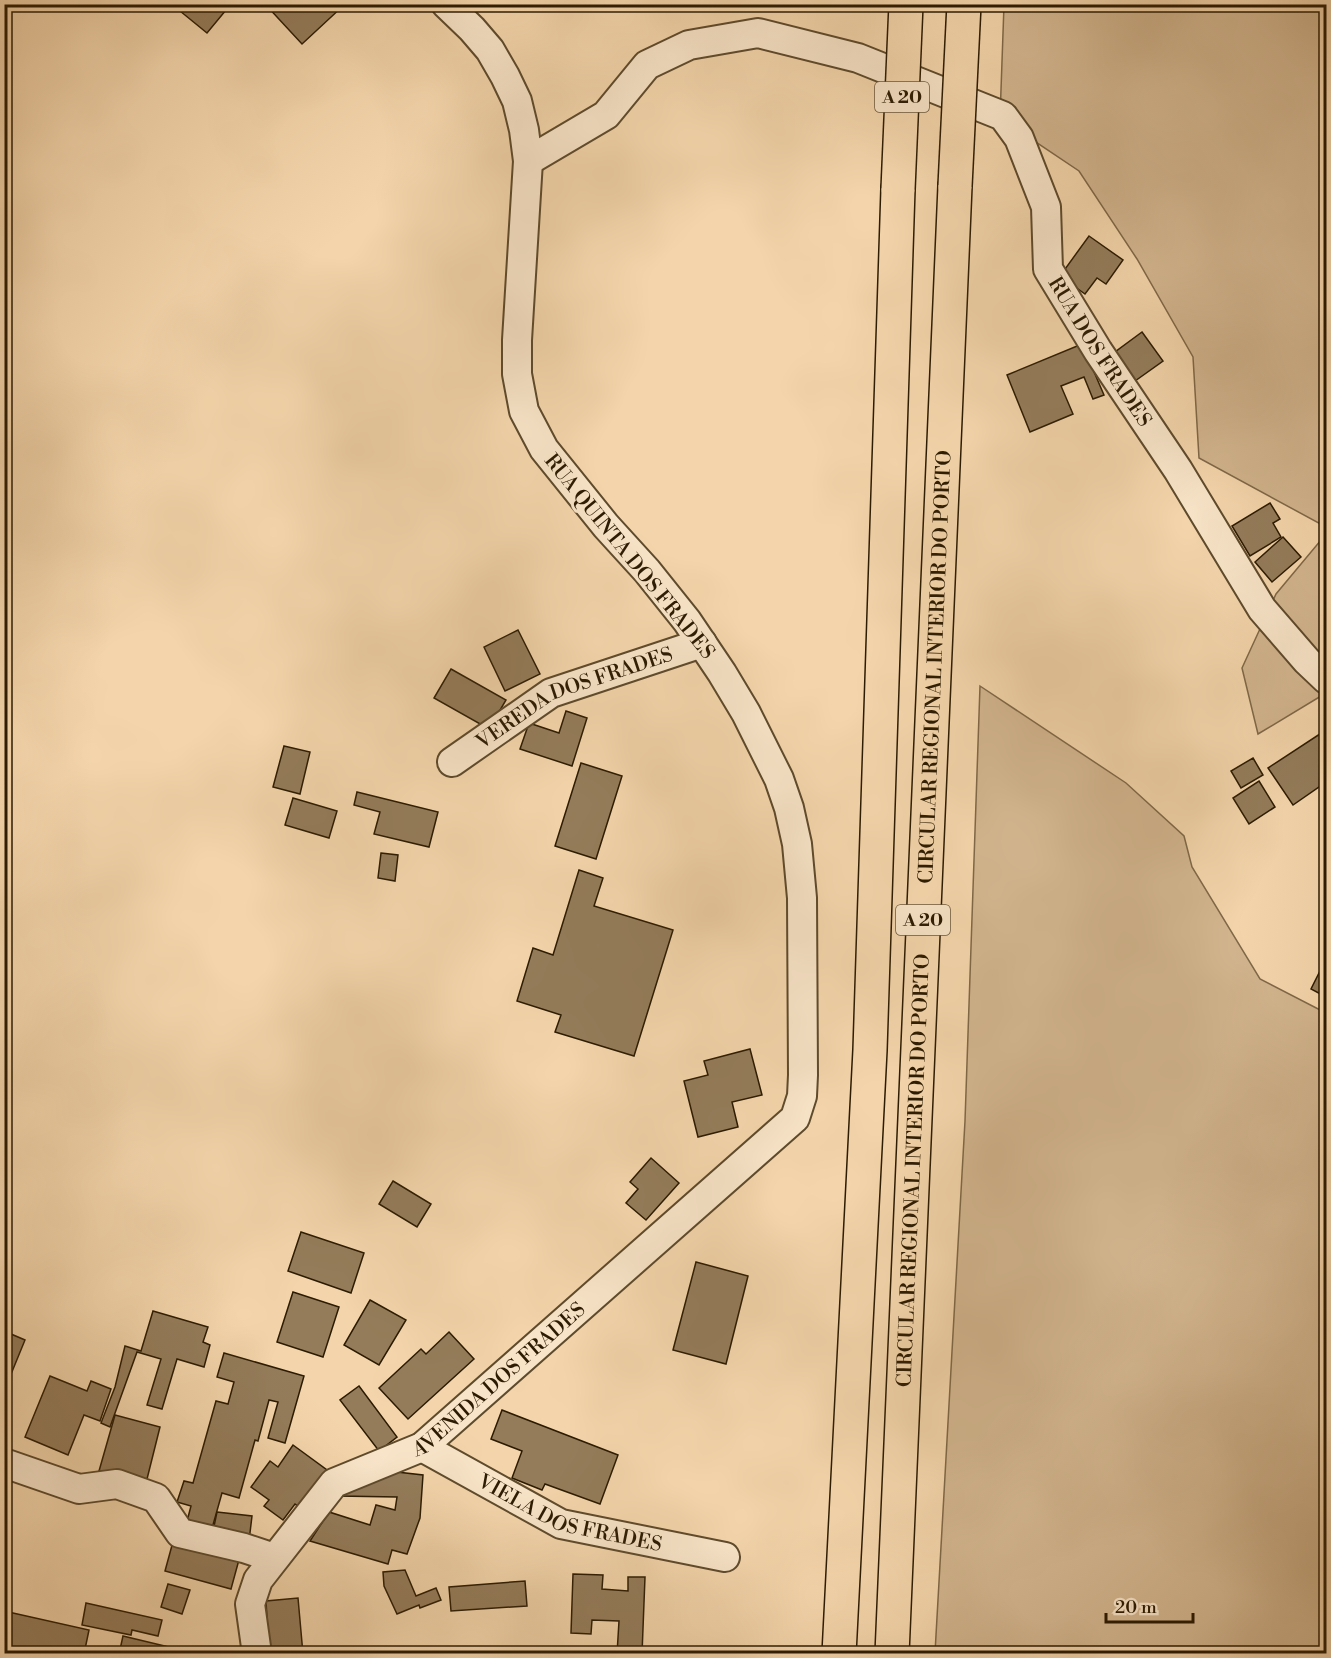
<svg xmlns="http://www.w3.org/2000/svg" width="1331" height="1658" font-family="'Libre Bodoni',serif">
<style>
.green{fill:#d2b58e;stroke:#7f6848;stroke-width:1.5}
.building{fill:#947c5a;stroke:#2c1b02;stroke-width:1.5}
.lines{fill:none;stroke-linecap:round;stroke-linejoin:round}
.minor-casing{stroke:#5e4a2c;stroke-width:32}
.highway-casing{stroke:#2c1b02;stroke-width:36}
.minor{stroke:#f8e4c8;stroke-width:28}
.highway{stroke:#f4d5ab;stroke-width:33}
.highway-bridge-casing{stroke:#2c1b02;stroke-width:36;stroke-linecap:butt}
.highway-bridge{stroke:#f4d5ab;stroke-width:33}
.labels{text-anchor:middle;stroke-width:6;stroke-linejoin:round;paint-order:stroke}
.shield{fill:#f8e4c8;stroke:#69573d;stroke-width:1.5}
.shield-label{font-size:18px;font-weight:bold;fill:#2c1b02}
.street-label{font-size:20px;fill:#2c1b02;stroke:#f8e4c8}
</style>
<rect width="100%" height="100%" fill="#f4d5ab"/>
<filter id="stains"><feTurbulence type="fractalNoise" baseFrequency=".00333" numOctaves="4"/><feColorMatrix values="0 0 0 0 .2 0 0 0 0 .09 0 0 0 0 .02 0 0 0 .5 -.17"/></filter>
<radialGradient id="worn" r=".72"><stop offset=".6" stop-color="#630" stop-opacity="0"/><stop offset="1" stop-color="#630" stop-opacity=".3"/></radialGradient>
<g class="green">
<polygon points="1004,5 1326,5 1326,527 1199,458 1193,357 1137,259 1079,171 1000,118"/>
<polygon points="1326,534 1326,693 1258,734 1242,668 1276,594"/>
<polygon points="980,686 1126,783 1184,836 1192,867 1260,979 1326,1013 1326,1653 935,1653 965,1121"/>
</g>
<g class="building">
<polygon points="186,4 231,4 207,33 180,11"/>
<polygon points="265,4 344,4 344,5 302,44"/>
<polygon points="1089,236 1123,260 1106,284 1097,278 1085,294 1060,276"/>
<polygon points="1142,332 1163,361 1135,381 1115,352"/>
<polygon points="1082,344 1104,395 1093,399 1084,377 1061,386 1073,414 1030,432 1007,375"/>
<polygon points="1270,503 1280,519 1273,523 1281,537 1250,556 1232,526"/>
<polygon points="1283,537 1301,557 1272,582 1255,562"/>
<polygon points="518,630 540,674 505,691 484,647"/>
<polygon points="451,669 506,700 489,729 434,698"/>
<polygon points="566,711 587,718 572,766 520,749 529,723 559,733"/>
<polygon points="1326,730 1326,782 1293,805 1268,768"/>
<polygon points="284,746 310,752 300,794 273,787"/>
<polygon points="1253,758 1263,775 1241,788 1231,771"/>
<polygon points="581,763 622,776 596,859 555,846"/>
<polygon points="1259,781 1275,807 1249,824 1233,798"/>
<polygon points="357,792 438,812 429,847 374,834 380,812 354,805"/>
<polygon points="293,798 337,811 329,838 285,825"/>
<polygon points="381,853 398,855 395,881 378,878"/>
<polygon points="579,870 603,878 594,906 673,930 634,1056 555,1032 561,1015 517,1001 533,948 553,955"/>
<polygon points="1326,959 1326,997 1311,989"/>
<polygon points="750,1049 762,1095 732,1102 738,1127 698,1137 684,1081 708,1075 704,1061"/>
<polygon points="651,1158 679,1183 646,1220 626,1203 638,1189 630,1182"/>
<polygon points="393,1181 431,1204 417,1227 379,1204"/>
<polygon points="301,1232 364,1253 351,1293 288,1271"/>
<polygon points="696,1262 748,1276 726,1364 673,1350"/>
<polygon points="293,1292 339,1307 323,1357 277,1342"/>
<polygon points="370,1300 406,1320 379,1365 344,1345"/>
<polygon points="153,1311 208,1327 203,1342 210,1345 204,1367 177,1359 162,1409 147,1405 161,1359 137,1352 110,1427 101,1423 115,1387 125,1346 141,1351"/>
<polygon points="4,1331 25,1340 9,1379 4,1377"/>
<polygon points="449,1332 474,1359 408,1419 379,1388 421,1349 426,1354"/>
<polygon points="224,1353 304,1376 285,1443 268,1438 278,1402 269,1400 258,1441 255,1440 239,1498 222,1493 211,1532 186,1525 191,1506 177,1502 184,1481 193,1483 216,1401 228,1404 234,1382 217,1377"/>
<polygon points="50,1376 87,1391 91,1381 111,1389 100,1421 84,1415 68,1455 25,1437"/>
<polygon points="359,1386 397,1437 379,1451 340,1400"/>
<polygon points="502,1410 618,1455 600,1504 545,1484 542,1490 512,1478 522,1451 491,1439"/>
<polygon points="115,1415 160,1427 146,1483 99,1471"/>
<polygon points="293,1445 327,1470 299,1507 295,1504 283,1520 264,1506 269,1500 251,1487 270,1461 278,1467"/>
<polygon points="379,1470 423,1475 420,1518 407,1554 392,1550 388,1564 310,1541 329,1512 370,1525 376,1505 395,1510 397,1497 339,1496"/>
<polygon points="217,1512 252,1516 249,1541 212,1536"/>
<polygon points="174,1538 240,1556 231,1589 165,1571"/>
<polygon points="405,1570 416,1596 436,1588 441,1600 420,1608 419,1605 397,1614 384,1586 383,1572"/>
<polygon points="573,1574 603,1575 602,1589 628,1591 628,1577 645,1577 642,1654 617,1654 619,1621 592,1620 591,1634 571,1633"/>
<polygon points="525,1581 527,1606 451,1611 449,1587"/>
<polygon points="168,1584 190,1590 182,1614 161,1607"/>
<polygon points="298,1598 303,1654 269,1654 266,1601"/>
<polygon points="86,1603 162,1620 158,1636 132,1630 131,1635 82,1625"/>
<polygon points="4,1611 89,1630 84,1654 4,1654"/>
<polygon points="123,1636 198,1654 119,1654"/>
</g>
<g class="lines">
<defs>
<g id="minor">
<path id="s1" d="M528,161L606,115L647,65L689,45L758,33L858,58L1003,116L1019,138L1046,207L1048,269L1098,351L1178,470L1262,609L1307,661L1326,679"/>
<path id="s2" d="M452,762L551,693L702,643"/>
<path id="s3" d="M422,1447L561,1524L725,1557"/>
<polyline points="4,1463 79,1489 117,1484 156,1498 180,1533 244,1548 274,1558"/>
<path id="s4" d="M257,1654L250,1604L258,1580L334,1483L422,1447L795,1118L802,1096L803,1075L802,898L797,844L789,808L779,779L746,713L722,673L687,621L647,571L606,526L544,449L524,411L517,374V340L528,161L524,130L517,101L505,76L490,50L472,29L446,4"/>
</g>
<g id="highway">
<polyline points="839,1654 870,1050 898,189"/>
<path id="s5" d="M892,1654L955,186"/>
</g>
</defs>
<use href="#minor" class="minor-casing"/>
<use href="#highway" class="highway-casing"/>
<use href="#minor" class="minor"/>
<use href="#highway" class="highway"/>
<defs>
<g id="highway-bridge">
<polyline points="955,186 964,4"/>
<polyline points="898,189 906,4"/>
</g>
</defs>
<use href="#highway-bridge" class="highway-bridge-casing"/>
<use href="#highway-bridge" class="highway-bridge"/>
</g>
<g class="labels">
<g class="shield">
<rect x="875" y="82" width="54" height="30" rx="4.5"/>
<rect x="896" y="905" width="54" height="30" rx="4.5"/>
</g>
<g class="shield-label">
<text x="902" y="103">A 20</text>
<text x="923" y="926">A 20</text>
</g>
<g class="street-label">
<text dy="7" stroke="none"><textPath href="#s1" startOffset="792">RUA DOS FRADES</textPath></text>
<text transform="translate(630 556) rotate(51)" y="7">RUA QUINTA DOS FRADES</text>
<text dy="7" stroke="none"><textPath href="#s5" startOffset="988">CIRCULAR REGIONAL INTERIOR DO PORTO</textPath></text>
<text dy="7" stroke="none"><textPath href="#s2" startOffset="140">VEREDA DOS FRADES</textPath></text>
<text dy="7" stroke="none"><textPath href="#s5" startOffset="484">CIRCULAR REGIONAL INTERIOR DO PORTO</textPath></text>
<text dy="7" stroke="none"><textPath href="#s4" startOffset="396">AVENIDA DOS FRADES</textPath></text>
<text dy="7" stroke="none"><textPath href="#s3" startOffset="164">VIELA DOS FRADES</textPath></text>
</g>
</g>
<rect width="1331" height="1658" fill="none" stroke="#f4d5ab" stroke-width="24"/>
<rect x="6" y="6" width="1319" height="1646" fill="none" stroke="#2c1b02" stroke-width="3"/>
<rect x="12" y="12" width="1307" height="1634" fill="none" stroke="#2c1b02" stroke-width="1.5"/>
<path d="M1106 1613v9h87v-9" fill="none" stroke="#2c1b02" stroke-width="3"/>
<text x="1115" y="1613" font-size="18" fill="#2c1b02" stroke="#f8e4c8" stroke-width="4.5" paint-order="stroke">20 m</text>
<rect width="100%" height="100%" filter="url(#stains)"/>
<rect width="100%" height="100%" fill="url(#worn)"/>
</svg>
